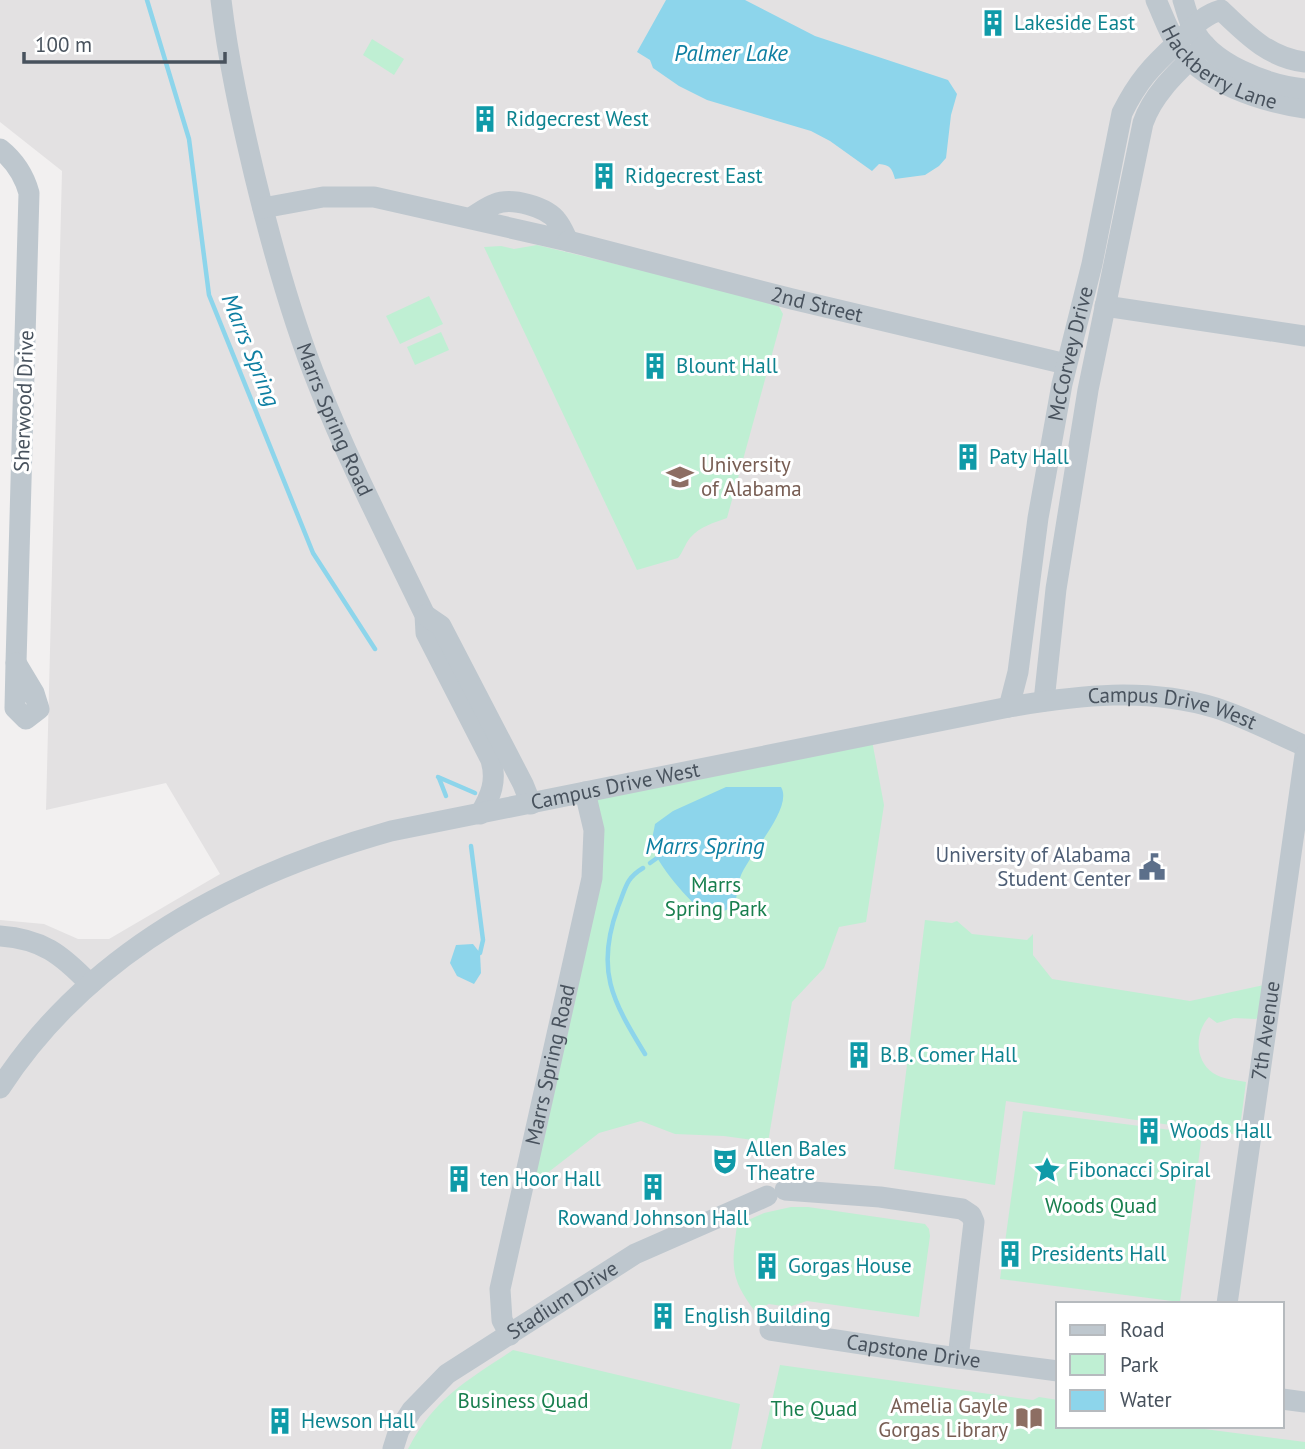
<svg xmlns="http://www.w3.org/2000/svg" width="1305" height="1449" font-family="'PT Sans',sans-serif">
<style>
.education{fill:#e3e1e2;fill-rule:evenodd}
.green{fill:#bfefd3}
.water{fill:#8dd5eb}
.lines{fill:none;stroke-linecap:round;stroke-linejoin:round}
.stream{stroke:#8dd5eb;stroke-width:4.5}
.minor{stroke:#bec7ce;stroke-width:21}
.labels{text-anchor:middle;stroke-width:6;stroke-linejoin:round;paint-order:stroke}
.culture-label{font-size:21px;fill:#0d838f;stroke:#fff;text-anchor:start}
.street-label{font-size:21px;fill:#48525d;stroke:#fff}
.education-label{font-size:21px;fill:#785e54;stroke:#fff;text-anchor:start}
.service-label{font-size:21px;fill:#4e5e75;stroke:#fff;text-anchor:end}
.park-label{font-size:21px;fill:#187f4e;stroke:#fff}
.water-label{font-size:23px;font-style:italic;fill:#0e7fa2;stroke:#fff}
</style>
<rect width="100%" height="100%" fill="#f2f0f0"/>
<path class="education" d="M0,0H1305V1449H0V920L44,924L78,939H109L220,874L166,783L46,810L62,171L0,122ZM1058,1304H1282V1426H1058Z"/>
<g class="green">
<polygon points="372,39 404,59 394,75 363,55"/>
<path d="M537,245L777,303L783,314L727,518C714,523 700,526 690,538C685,544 683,552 678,558L637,570L484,247L501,246L514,249Z"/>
<polygon points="429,296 443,324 400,344 386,316"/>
<polygon points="441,332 449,350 415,365 407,347"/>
<polygon points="871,735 884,805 866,922 839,927 824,968 792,1002 768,1142 724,1136 675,1134 641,1121 599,1133 524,1191 592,878 585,792"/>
<path d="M925,920L952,923L957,921L972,934L1027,940L1033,934V955L1052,979L1190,1001L1264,985L1260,1015L1256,1019L1234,1018L1217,1023L1209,1017C1195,1032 1194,1060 1213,1073C1222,1079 1235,1080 1246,1082L1239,1135L1006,1101L995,1185L894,1169Z"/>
<polygon points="1023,1111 1202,1134 1180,1302 1000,1279"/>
<path d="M791,1207H808L925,1224L929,1229L930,1236L919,1317L807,1301L789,1307L769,1304L754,1310C729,1277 732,1264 737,1225L764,1213Z"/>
<path d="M513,1350L740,1404L731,1449H408C435,1397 467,1381 513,1350Z"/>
<polygon points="780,1365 1033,1400 1039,1397 1058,1400 1058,1426 1181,1426 1305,1442 1305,1449 761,1449"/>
</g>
<g class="water">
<path d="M666,0H745L815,36L948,80L957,94L951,115L946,158L939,166L925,175L895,179C892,168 890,165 879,164L872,171L830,141L811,131L707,100L679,86L653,68L650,60L637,52Z"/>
<path d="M726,787H781C794,808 747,856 740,878C737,887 737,897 735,905C725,911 716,916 704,911C692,906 654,860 652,846C651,840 654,831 655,824L673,811Z"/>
<polygon points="473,944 480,953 481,973 474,984 457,976 450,963 456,945"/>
</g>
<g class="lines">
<g class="stream">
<polyline points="147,0 189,139 209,295 313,553 375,649"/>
<polyline points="438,777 475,793"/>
<polyline points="439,778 446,796"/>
<polyline points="471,846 483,940 480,953"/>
<polyline points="650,863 657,858"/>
<path d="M643,868C625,879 626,888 618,907C595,970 612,1000 645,1054"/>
</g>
<g class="minor">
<path id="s1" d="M221,0C228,60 241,118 255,177C272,247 291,317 318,384C349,463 388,538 425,615L426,633L491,760C497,781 491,796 480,814"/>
<path id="s2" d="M1156,0C1163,15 1168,31 1177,44C1201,83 1263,102 1305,108"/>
<path d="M1183,0C1186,9 1188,18 1192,26C1209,64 1267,85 1305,89"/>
<path d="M0,149C15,161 24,175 29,193L16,663"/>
<path d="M263,208L323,197H374L568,241C565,235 562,227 557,221C547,207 512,197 495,204C486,207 478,214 470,218"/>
<path id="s3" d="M568,241L792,299L1066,364"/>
<polyline points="1105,306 1305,336"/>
<polyline points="425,615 441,626 523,784 531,804"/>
<polygon points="16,663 34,693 39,709 26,719 15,708"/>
<path d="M1044,701L1056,589L1088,390L1143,123C1154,91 1182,68 1205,45"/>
<path id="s4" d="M1009,707L1018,672L1038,518L1062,384L1092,264L1122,113C1138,81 1151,67 1177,43C1191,30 1202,15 1221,10C1246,34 1269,58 1305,62"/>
<path d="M0,936C42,939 61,954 90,984"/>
<path id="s5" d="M0,1088C89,951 238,874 391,831L1009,707C1079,695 1147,687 1216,708C1247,718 1275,733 1305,746"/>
<polyline points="785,1190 880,1197 962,1209 971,1215 974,1222 958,1358"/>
<path id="s6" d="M1227,1304L1305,755"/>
<path id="s7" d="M770,1330L928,1354L1058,1371"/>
<path id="s8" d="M510,1335L502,1320L500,1289L592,878L594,830L585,792"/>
<polyline points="1282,1399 1305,1402"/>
<path id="s9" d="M393,1449L399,1430L412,1410L447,1374L635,1254L767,1196"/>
</g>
</g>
<defs>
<symbol id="building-bare" viewBox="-9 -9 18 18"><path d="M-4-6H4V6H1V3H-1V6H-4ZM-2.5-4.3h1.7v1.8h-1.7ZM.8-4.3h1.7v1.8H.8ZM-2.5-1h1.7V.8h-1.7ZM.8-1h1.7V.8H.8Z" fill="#0f9aa8" stroke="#fff" stroke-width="2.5" paint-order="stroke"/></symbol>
<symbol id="university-bare" viewBox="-9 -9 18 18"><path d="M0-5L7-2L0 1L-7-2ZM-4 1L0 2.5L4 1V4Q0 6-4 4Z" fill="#8d6e63" stroke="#fff" stroke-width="2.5" paint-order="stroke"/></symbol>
<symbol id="civic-bare" viewBox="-9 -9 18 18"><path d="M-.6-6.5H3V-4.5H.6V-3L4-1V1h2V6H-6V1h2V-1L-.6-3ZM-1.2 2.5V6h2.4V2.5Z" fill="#5c6f8a" stroke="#fff" stroke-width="2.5" paint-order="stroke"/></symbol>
<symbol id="theatre-bare" viewBox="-9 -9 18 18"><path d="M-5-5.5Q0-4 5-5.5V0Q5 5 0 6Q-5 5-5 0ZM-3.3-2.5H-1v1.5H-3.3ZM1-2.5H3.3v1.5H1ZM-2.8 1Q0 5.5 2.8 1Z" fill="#0f9aa8" stroke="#fff" stroke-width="2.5" paint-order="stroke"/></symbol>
<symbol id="sight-bare" viewBox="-9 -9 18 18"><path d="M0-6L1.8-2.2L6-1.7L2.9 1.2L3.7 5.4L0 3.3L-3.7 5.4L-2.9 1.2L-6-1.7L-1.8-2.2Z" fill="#0f9aa8" stroke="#fff" stroke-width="2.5" paint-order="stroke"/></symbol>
<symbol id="library-bare" viewBox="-9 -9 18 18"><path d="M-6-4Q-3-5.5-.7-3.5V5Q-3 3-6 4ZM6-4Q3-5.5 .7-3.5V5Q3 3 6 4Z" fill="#8d6e63" stroke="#fff" stroke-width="2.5" paint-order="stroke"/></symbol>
</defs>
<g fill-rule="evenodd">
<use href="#building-bare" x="974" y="4" width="38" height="38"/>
<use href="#building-bare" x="466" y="100" width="38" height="38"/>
<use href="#building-bare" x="585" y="157" width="38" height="38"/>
<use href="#building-bare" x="636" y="347" width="38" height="38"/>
<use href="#building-bare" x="949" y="438" width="38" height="38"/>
<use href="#university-bare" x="661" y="458" width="38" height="38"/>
<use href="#civic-bare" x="1133" y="848" width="38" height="38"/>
<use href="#building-bare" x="840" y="1036" width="38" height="38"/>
<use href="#building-bare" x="1130" y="1112" width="38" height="38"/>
<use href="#theatre-bare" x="706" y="1142" width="38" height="38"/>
<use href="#sight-bare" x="1028" y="1151" width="38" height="38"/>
<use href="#building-bare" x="440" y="1160" width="38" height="38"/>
<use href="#building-bare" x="634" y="1168" width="38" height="38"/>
<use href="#building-bare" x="991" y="1235" width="38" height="38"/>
<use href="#building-bare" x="748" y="1247" width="38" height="38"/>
<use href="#building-bare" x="644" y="1297" width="38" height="38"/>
<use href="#library-bare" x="1010" y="1399" width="38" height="38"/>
<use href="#building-bare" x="261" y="1402" width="38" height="38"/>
</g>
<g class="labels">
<g class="culture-label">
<text x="1014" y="30">Lakeside East</text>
<text x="506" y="126">Ridgecrest West</text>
<text x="625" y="183">Ridgecrest East</text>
<text x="676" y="373">Blount Hall</text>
<text x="989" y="464">Paty Hall</text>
<text x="880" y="1062">B.B. Comer Hall</text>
<text x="1170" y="1138">Woods Hall</text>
<text x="746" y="1156">Allen Bales<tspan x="746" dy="24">Theatre</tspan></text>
<text x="1068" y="1177">Fibonacci Spiral</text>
<text x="480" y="1186">ten Hoor Hall</text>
<text x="653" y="1225" text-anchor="middle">Rowand Johnson Hall</text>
<text x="1031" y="1261">Presidents Hall</text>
<text x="788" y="1273">Gorgas House</text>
<text x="684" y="1323">English Building</text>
<text x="301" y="1428">Hewson Hall</text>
</g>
<g class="street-label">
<text dy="7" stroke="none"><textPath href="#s2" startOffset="98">Hackberry Lane</textPath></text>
<text dy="7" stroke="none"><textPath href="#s3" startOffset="257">2nd Street</textPath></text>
<text dy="7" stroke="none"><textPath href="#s4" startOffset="359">McCorvey Drive</textPath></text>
<text transform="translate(24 401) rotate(-88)" y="7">Sherwood Drive</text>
<text dy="7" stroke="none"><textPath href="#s1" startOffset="436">Marrs Spring Road</textPath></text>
<text dy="7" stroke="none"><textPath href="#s5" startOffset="1274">Campus Drive West</textPath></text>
<text dy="7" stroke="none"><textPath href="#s5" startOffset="707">Campus Drive West</textPath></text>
<text dy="7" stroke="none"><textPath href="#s6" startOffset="276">7th Avenue</textPath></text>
<text dy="7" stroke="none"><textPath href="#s8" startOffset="278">Marrs Spring Road</textPath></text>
<text dy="7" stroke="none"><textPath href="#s9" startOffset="231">Stadium Drive</textPath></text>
<text dy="7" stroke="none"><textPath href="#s7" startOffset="145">Capstone Drive</textPath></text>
</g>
<g class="education-label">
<text x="701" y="472">University<tspan x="701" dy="24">of Alabama</tspan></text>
<text x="1008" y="1413" text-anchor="end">Amelia Gayle<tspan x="1008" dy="24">Gorgas Library</tspan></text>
</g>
<g class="service-label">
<text x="1131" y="862">University of Alabama<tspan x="1131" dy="24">Student Center</tspan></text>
</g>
<g class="park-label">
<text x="716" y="892">Marrs<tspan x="716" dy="24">Spring Park</tspan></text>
<text x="1101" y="1213">Woods Quad</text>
<text x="523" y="1408">Business Quad</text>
<text x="814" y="1416">The Quad</text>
</g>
<g class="water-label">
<text x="731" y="61">Palmer Lake</text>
<text transform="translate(251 350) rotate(68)" y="8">Marrs Spring</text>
<text x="705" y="854">Marrs Spring</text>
</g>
</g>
<rect x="1056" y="1302" width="228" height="126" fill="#ffffff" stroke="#b6babe" stroke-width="2"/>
<rect x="1070" y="1325" width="35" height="10" fill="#bec7ce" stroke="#b6babe" stroke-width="2"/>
<text x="1120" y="1337" font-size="21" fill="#48525d">Road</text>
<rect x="1070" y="1354" width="35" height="21" fill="#bfefd3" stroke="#b6babe" stroke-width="2"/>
<text x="1120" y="1372" font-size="21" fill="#48525d">Park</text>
<rect x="1070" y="1390" width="35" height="21" fill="#8dd5eb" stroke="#b6babe" stroke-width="2"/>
<text x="1120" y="1407" font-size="21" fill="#48525d">Water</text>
<path d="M24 52v10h201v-10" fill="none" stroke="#48525d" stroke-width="3.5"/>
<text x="35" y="52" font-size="21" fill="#48525d" stroke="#ffffff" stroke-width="5" paint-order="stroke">100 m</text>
</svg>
